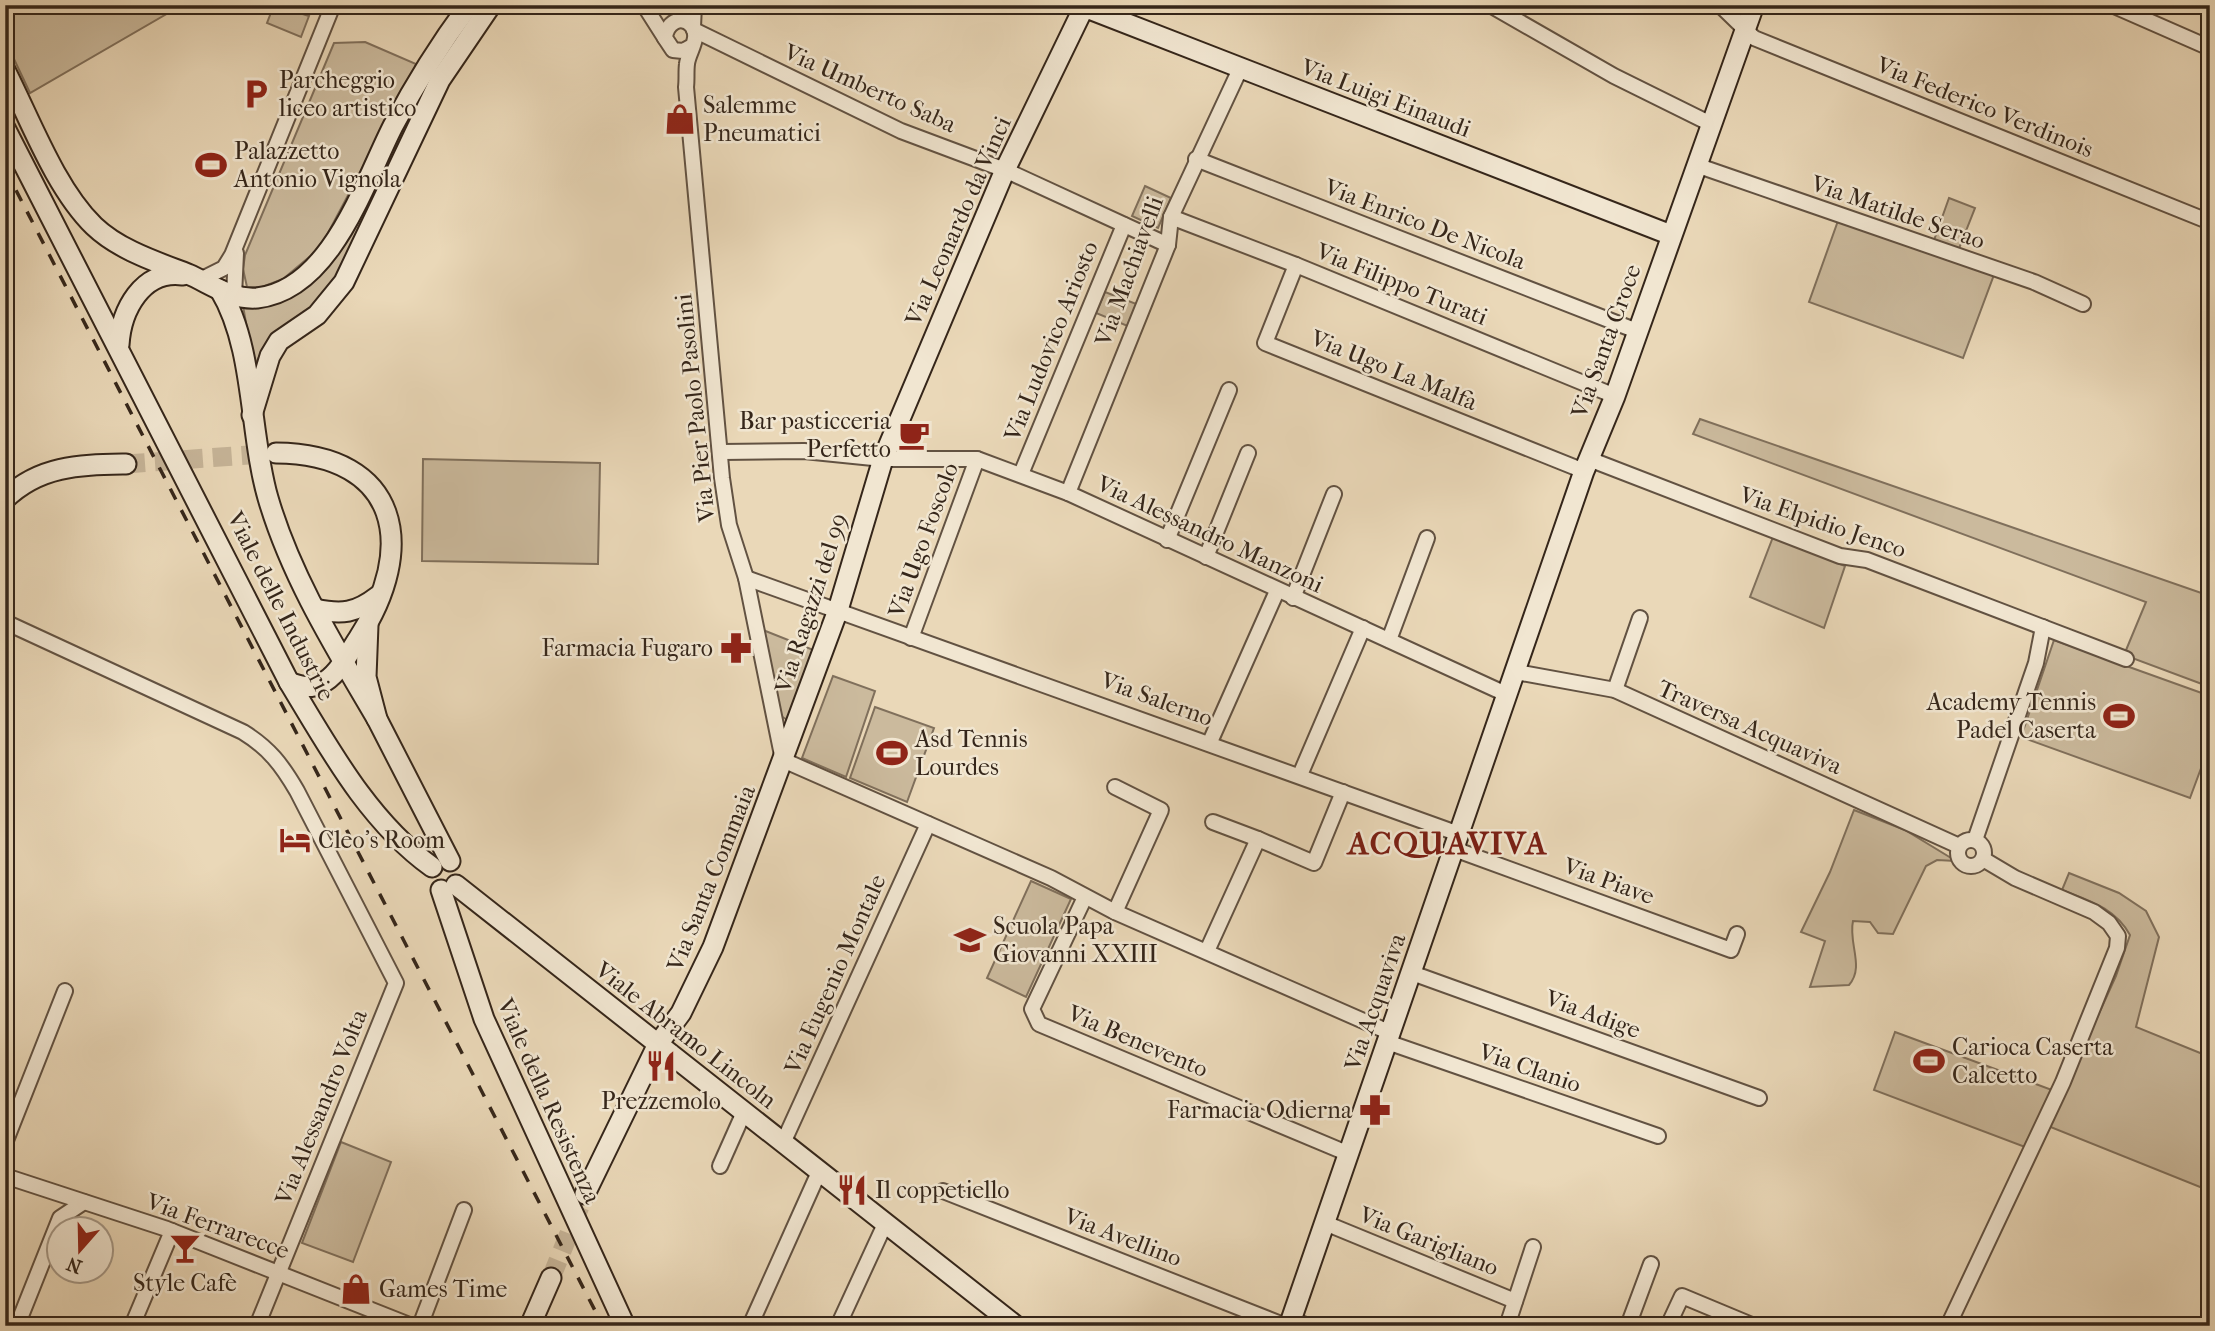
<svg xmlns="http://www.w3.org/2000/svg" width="2215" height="1331" font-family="'IM FELL French Canon',serif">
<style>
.green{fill:#cbba9d;stroke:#80705c;stroke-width:2}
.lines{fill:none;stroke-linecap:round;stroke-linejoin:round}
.secondary-tunnel{stroke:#c6b498;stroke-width:19;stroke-dasharray:19 10;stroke-linecap:butt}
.street-casing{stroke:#625242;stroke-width:18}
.secondary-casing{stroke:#35261a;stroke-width:23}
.street{stroke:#f1e6d1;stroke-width:14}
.secondary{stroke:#f1e6d1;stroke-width:19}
.rail{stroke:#35261a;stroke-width:3.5;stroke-dasharray:12 12;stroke-linecap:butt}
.labels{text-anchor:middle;stroke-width:5;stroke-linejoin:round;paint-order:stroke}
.poi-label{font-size:24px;fill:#35261a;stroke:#f1e6d1;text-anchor:start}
.street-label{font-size:24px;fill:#35261a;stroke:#f1e6d1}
.district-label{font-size:32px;font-weight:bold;letter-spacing:2px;fill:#7a1f14;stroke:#f1e6d1}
</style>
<rect width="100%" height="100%" fill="#ead8b8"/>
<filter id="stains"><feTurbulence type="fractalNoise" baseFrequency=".00286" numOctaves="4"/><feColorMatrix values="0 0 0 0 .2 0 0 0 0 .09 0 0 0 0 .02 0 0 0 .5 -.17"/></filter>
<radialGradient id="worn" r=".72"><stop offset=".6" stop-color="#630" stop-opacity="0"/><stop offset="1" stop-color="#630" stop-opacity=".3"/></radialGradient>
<g class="green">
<polygon points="5,5 182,5 30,93 5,40"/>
<polygon points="274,5 309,16 301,37 267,23"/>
<polygon points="461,32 418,101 385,171 364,230 323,299 276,336 263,348 254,368 243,306 294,292 422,85"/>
<polygon points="365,42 416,64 413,73 320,248 283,279 262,287 247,287 243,269 245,255 334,43"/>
<polygon points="1145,186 1171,198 1158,228 1132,216"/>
<polygon points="1949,198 1975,208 1958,251 1933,243"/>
<polygon points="1839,218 1995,272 1963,358 1809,302"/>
<polygon points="1105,292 1139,305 1130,327 1096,313"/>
<polygon points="1700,419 2210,596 2210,687 2124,655 2146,602 1693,434"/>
<polygon points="423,459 600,463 598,564 422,561"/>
<polygon points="1773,537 1845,566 1824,628 1750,597"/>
<polygon points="763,630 816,651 789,721 781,716"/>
<polygon points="2054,640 2210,696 2210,744 2190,798 2021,737"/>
<polygon points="833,676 875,691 846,777 802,758"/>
<polygon points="875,707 934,728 907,802 850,778"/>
<path d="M1854,810L1905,830L1956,861L1937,860L1926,866L1893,934L1878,933L1870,922L1853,921C1848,943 1865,967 1849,985L1810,987L1825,941L1801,932L1830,872Z"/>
<path d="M2069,873L2119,893L2146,911L2159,937L2136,1027L2210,1057V1191L2048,1126L2116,976L2130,935C2115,908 2090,901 2062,890Z"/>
<polygon points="1031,881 1071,899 1026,997 987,978"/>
<polygon points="1895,1032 2052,1090 2025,1147 1874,1090"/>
<polygon points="341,1142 391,1162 353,1262 302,1243"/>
</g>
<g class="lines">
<g class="secondary-tunnel">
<polyline points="126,464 275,453"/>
<polyline points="551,1278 585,1194"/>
</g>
<defs>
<g id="street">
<polyline points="644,5 665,38"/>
<polyline points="1490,5 1614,76 1711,124"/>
<polyline points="1720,5 1754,38 2210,222"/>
<polyline points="2112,5 2210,48"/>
<polyline points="693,27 694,5"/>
<polyline points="694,30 901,131 1005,170 1168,245"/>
<path d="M692,46L683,51L673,50L665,38C666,24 681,13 692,26C701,38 688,52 687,64C686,71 687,79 686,87L722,478L729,525L746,578L783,760L1051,878L1115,912L1391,1033"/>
<polyline points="1196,159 1637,331"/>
<polyline points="1696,165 2034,282 2083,304"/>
<polyline points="1171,217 1296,265 1615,396"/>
<polyline points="1296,265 1265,343 1584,471"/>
<polyline points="200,280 224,268 232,255 333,5"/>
<polyline points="234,296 236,253"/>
<polyline points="722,452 804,451 883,459 977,459 1068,493 1508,695"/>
<polyline points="1589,459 1840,556 1867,560 2126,659"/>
<polyline points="1021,474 1124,225"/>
<polyline points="1068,493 1168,245 1171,217 1241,67"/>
<polyline points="1167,540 1229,390"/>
<polyline points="1206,557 1248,453"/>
<polyline points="746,578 1459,834"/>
<polyline points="1293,598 1334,494"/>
<path d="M5,622L243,732C269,748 282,765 297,791L396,983L257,1326"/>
<polyline points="911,638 977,459"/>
<polyline points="1389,640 1427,538"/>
<polyline points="1516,672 1615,690 1959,846"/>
<polyline points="1615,690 1640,618"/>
<polyline points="1210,742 1277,591"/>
<polyline points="1300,775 1363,628"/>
<polyline points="1115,787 1161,810 1115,912"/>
<polyline points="1213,822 1258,839"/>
<circle cx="1971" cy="853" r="13"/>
<polyline points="1975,840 2036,663 2043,627"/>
<polyline points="1454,849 1731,950 1737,934"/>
<polyline points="1085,897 1032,1009 1039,1024 1349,1154"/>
<polyline points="1207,951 1258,839 1314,863 1343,792"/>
<polyline points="1412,973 1759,1098"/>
<polyline points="1387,1042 1658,1136"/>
<polyline points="5,1143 65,991"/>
<polyline points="783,1143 928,824"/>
<polyline points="720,1166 744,1112"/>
<polyline points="5,1176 167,1229 412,1326"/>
<polyline points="943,1191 1286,1326"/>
<polyline points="1325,1223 1515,1301"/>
<polyline points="1291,1319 1308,1326"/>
<polyline points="17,1326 60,1218 84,1202"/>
<polyline points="132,1326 172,1231"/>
<polyline points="420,1326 464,1210"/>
<polyline points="750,1326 819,1172"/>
<polyline points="838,1326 885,1224"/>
<polyline points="1507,1326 1533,1247"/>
<polyline points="1628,1326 1651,1264"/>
<polyline points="1668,1326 1682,1296 1754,1326"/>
<polyline points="1948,1326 2063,1082 2117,948 2118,936 2109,923 2094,912 2015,878 1983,859"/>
</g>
<g id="secondary">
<polyline points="1084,7 1671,235"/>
<path d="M5,70C30,119 55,188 94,226C119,250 157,262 188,274C211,284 231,300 257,298C331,290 364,183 393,126C415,84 440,44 469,5"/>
<path d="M5,128L289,682C329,748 368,821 432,867"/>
<path d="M220,290C255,348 249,433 268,498C291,577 336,649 377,719"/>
<path d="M119,345C121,311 142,269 183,275"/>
<polyline points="252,415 270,356 279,341 317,315 344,282 440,80 491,5"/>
<path d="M276,453C400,454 418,548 358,639C348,654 337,677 320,684C309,689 299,686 289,682"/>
<path d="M5,499C40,465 80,465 126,464"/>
<path d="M315,609C342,615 356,613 378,596"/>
<polyline points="368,625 366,677 377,719 450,861"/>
<polyline points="456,885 1016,1326"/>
<polyline points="441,890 484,1019 625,1326"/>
<polyline points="585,1194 658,1044 681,1013 713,947 838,610 883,459 1005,170 1085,5"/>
<polyline points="530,1326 551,1278"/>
<polyline points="1289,1326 1584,471 1615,396 1754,5"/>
</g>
</defs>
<use href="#street" class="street-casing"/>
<use href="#secondary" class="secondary-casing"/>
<use href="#street" class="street"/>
<use href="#secondary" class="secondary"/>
<polyline class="rail" points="5,169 603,1326"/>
</g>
<defs>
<symbol id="parking-bare" viewBox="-9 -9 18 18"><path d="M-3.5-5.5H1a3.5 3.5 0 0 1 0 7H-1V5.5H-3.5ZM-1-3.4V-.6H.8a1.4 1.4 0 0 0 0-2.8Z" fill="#8f2418" stroke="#f1e6d1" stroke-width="2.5" paint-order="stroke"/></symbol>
<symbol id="shop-bare" viewBox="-9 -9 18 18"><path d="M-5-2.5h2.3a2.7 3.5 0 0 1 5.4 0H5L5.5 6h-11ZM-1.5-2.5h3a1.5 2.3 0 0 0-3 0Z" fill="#8f2418" stroke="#f1e6d1" stroke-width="2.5" paint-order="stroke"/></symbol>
<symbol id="stadium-bare" viewBox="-9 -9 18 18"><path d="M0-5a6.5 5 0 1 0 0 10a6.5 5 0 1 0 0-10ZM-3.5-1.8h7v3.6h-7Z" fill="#8f2418" stroke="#f1e6d1" stroke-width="2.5" paint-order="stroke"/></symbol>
<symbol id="cafe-bare" viewBox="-9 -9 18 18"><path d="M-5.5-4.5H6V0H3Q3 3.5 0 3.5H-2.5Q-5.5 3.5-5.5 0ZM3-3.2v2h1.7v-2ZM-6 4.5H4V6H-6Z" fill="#8f2418" stroke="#f1e6d1" stroke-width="2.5" paint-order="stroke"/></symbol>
<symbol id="pharmacy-bare" viewBox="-9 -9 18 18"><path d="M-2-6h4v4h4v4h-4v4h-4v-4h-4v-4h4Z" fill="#8f2418" stroke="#f1e6d1" stroke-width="2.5" paint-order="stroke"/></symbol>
<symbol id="hotel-bare" viewBox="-9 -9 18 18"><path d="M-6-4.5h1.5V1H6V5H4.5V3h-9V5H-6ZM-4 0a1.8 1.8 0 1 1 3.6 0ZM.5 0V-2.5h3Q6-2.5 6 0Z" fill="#8f2418" stroke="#f1e6d1" stroke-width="2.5" paint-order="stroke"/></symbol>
<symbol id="school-bare" viewBox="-9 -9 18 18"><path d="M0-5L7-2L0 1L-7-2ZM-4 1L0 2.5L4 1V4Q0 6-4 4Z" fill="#8f2418" stroke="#f1e6d1" stroke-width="2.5" paint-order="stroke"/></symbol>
<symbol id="restaurant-bare" viewBox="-9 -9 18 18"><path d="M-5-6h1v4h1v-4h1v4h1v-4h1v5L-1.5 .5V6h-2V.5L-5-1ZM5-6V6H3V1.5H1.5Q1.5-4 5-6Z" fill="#8f2418" stroke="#f1e6d1" stroke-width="2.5" paint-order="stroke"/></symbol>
<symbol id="bar-bare" viewBox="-9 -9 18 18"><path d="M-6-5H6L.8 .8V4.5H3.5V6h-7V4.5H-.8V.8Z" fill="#8f2418" stroke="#f1e6d1" stroke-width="2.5" paint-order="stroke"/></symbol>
</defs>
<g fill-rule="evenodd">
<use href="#parking-bare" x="234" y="72" width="44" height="44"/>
<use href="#shop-bare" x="658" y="97" width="44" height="44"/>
<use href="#stadium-bare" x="189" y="143" width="44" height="44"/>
<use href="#cafe-bare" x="892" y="413" width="44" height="44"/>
<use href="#pharmacy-bare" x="714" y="626" width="44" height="44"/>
<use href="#stadium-bare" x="2097" y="694" width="44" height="44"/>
<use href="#stadium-bare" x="870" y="731" width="44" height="44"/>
<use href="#hotel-bare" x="273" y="818" width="44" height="44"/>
<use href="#school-bare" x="948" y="918" width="44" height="44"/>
<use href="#stadium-bare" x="1907" y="1039" width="44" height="44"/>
<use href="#restaurant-bare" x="639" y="1044" width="44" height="44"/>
<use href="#pharmacy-bare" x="1353" y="1088" width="44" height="44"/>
<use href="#restaurant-bare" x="830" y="1168" width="44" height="44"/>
<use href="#bar-bare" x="163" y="1226" width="44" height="44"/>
<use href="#shop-bare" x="334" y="1267" width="44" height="44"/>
</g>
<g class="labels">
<g class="poi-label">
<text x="279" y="88">Parcheggio<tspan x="279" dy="28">liceo artistico</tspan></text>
<text x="703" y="113">Salemme<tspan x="703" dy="28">Pneumatici</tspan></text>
<text x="234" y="159">Palazzetto<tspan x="234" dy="28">Antonio Vignola</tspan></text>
<text x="891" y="429" text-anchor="end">Bar pasticceria<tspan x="891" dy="28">Perfetto</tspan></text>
<text x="713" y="656" text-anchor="end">Farmacia Fugaro</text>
<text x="2096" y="710" text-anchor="end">Academy Tennis<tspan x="2096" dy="28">Padel Caserta</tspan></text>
<text x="915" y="747">Asd Tennis<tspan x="915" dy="28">Lourdes</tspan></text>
<text x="318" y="848">Cleo's Room</text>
<text x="993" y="934">Scuola Papa<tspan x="993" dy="28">Giovanni XXIII</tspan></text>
<text x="1952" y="1055">Carioca Caserta<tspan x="1952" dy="28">Calcetto</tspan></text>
<text x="661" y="1109" text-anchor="middle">Prezzemolo</text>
<text x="1352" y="1118" text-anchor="end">Farmacia Odierna</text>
<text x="875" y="1198">Il coppetiello</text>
<text x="185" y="1291" text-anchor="middle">Style Cafè</text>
<text x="379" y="1297">Games Time</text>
</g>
<g class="street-label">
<text transform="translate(870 88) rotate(24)" y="8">Via Umberto Saba</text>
<text transform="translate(1386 98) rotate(21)" y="8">Via Luigi Einaudi</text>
<text transform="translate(1985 107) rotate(22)" y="8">Via Federico Verdinois</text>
<text transform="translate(1898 212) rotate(19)" y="8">Via Matilde Serao</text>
<text transform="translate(958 221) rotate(-66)" y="8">Via Leonardo da Vinci</text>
<text transform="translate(1425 224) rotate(21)" y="8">Via Enrico De Nicola</text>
<text transform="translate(1129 271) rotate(-70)" y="8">Via Machiavelli</text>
<text transform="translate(1402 284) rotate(22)" y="8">Via Filippo Turati</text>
<text transform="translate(1051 341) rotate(-68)" y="8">Via Ludovico Ariosto</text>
<text transform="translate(1606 341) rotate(-70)" y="8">Via Santa Croce</text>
<text transform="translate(1394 370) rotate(22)" y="8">Via Ugo La Malfa</text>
<text transform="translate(695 408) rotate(-96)" y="8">Via Pier Paolo Pasolini</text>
<text transform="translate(1823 522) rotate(19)" y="8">Via Elpidio Jenco</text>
<text transform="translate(1210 534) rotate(25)" y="8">Via Alessandro Manzoni</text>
<text transform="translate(923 540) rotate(-70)" y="8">Via Ugo Foscolo</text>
<text transform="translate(811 603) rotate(-72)" y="8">Via Ragazzi del 99</text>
<text transform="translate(281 606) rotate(63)" y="8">Viale delle Industrie</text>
<text transform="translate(1157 699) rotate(20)" y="8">Via Salerno</text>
<text transform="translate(1750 727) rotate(24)" y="8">Traversa Acquaviva</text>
<text transform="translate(711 878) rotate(-68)" y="8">Via Santa Commaia</text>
<text transform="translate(1609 881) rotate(20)" y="8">Via Piave</text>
<text transform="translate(835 974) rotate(-66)" y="8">Via Eugenio Montale</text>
<text transform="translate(1375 1002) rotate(-71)" y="8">Via Acquaviva</text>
<text transform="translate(1593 1014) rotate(20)" y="8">Via Adige</text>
<text transform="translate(686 1035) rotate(38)" y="8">Viale Abramo Lincoln</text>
<text transform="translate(1138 1041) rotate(23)" y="8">Via Benevento</text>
<text transform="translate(1530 1068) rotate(19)" y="8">Via Clanio</text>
<text transform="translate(549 1101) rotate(66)" y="8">Viale della Resistenza</text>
<text transform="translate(321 1107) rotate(-68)" y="8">Via Alessandro Volta</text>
<text transform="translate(218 1226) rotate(20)" y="8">Via Ferrarecce</text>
<text transform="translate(1123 1237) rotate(21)" y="8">Via Avellino</text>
<text transform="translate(1429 1241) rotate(22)" y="8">Via Garigliano</text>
</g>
<g class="district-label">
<text x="1448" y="854">ACQUAVIVA</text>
</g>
</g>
<rect width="2215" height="1331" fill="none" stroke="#ead8b8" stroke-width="28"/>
<rect x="7" y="7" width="2201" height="1317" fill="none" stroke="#35261a" stroke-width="3.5"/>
<rect x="14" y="14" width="2187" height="1303" fill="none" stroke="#35261a" stroke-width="2"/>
<g transform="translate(80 1250) rotate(200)"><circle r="33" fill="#f1e6d1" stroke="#a69988" stroke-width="2"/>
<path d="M0-5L12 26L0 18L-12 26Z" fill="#8f2418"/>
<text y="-10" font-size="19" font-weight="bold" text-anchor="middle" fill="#35261a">N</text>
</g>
<rect width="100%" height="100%" filter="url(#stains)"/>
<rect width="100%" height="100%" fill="url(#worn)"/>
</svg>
